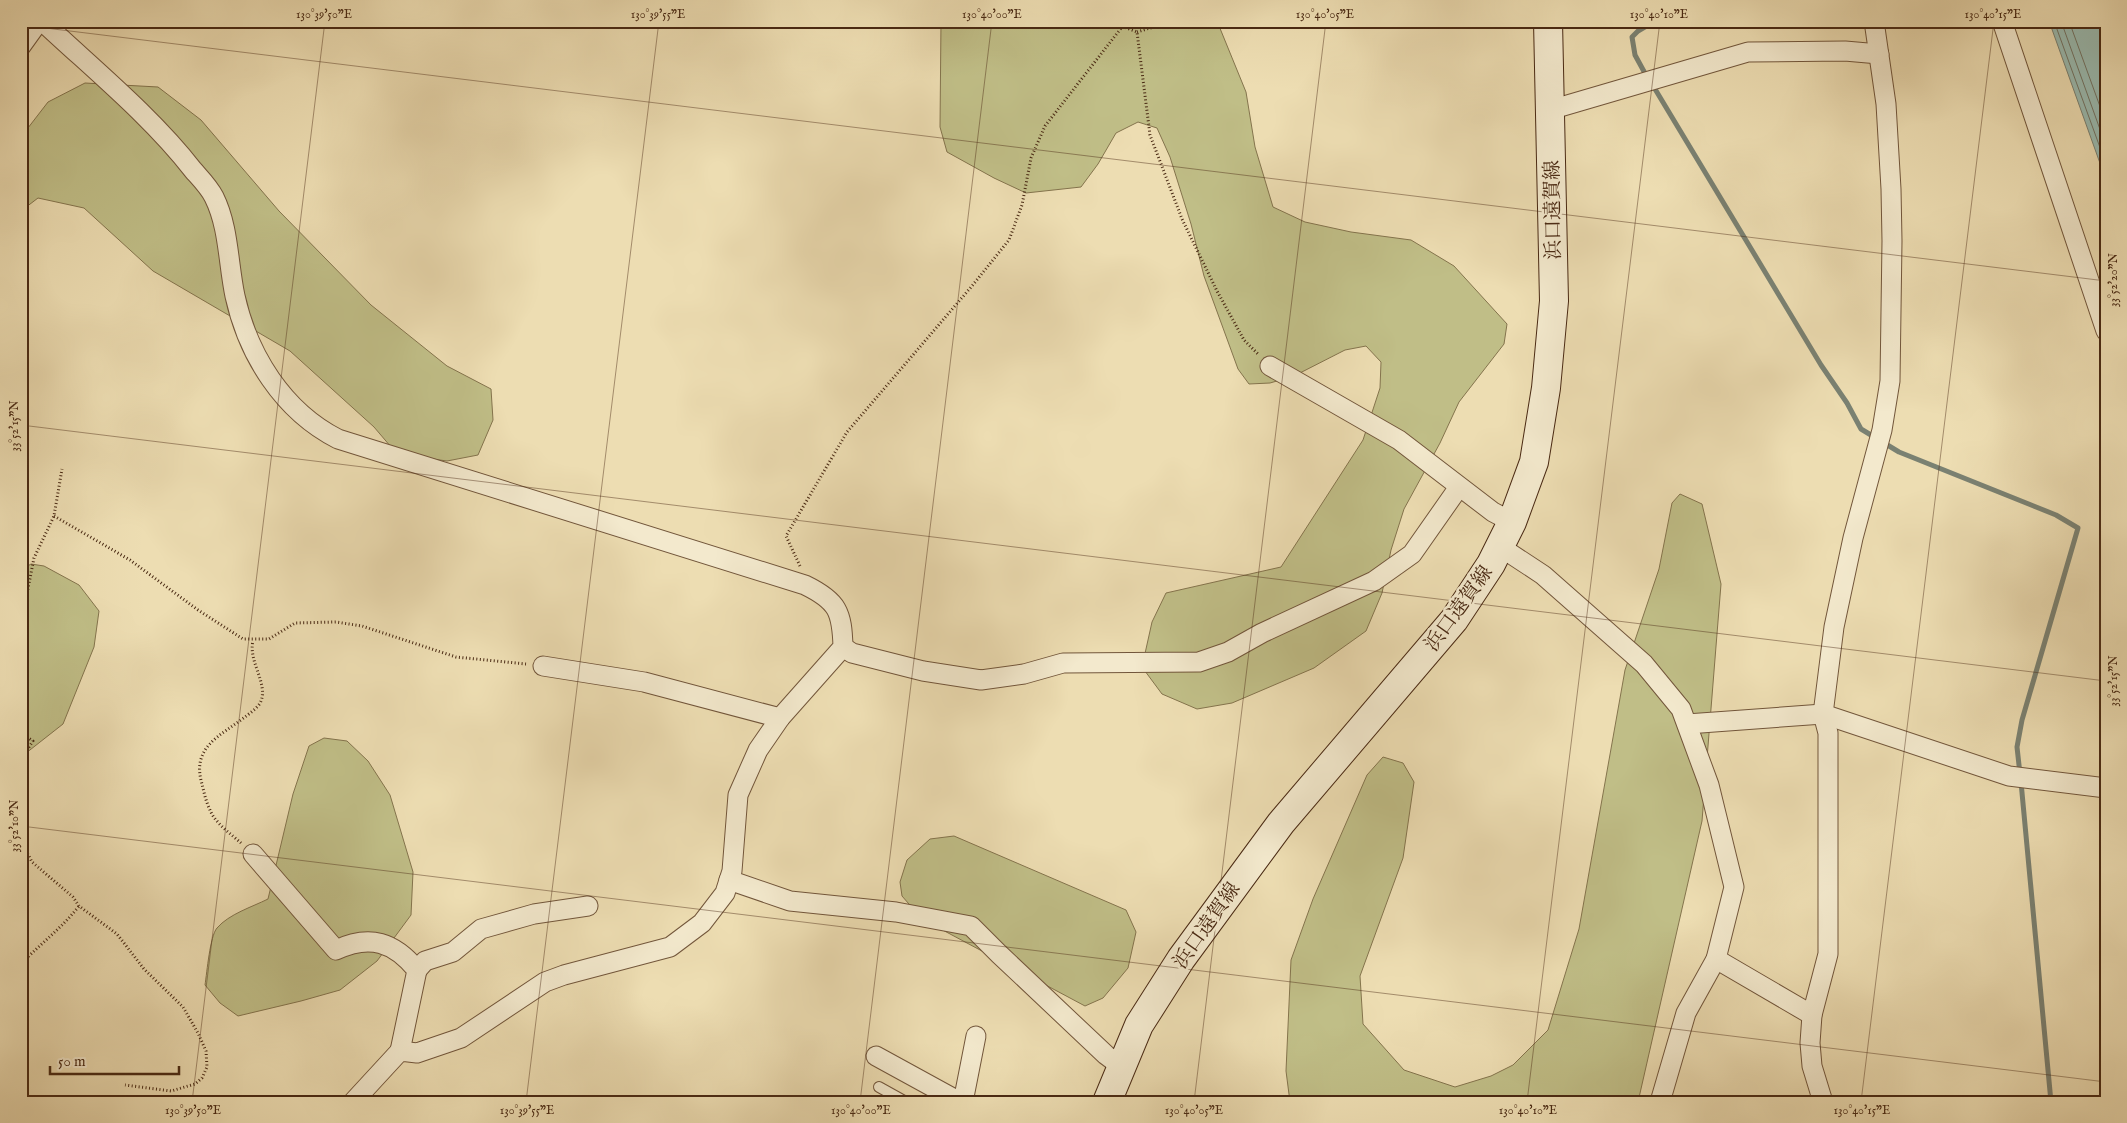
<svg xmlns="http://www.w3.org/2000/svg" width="2127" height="1123" font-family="'IM FELL English','Noto Serif JP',serif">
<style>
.green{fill:#c0be87;stroke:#84744d}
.water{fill:#9abbb1;stroke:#7a8172}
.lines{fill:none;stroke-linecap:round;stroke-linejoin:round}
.shore{stroke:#727262;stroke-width:1}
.stream{stroke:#7a8172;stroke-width:5}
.service-casing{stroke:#72563b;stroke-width:12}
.minor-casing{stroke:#72563b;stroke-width:21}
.secondary-casing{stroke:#492913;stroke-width:30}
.path{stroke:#492913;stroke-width:3;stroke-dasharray:1 2.5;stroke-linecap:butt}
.service{stroke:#f3e9cd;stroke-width:10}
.minor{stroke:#f3e9cd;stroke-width:19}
.secondary{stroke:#f3e9cd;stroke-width:28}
.ticks{fill:none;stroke:#492913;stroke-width:1;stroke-opacity:0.45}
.labels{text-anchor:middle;stroke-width:5;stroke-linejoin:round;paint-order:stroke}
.street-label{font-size:20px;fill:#492913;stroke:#f3e9cd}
.neatline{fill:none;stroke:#492913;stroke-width:2}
.ticks-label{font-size:12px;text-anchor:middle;fill:#492913}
</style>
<rect width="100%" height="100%" fill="#edddb2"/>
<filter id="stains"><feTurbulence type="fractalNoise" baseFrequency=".004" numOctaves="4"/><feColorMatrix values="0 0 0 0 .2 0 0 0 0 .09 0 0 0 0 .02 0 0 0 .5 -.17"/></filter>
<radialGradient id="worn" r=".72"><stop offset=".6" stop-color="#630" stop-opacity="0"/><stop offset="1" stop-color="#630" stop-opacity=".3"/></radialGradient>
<g class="green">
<polygon points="941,21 1217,21 1246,92 1255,147 1273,207 1305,222 1351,232 1411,240 1454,266 1507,324 1504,344 1459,402 1440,443 1404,509 1391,550 1382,593 1366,631 1314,668 1232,703 1197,709 1162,694 1142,667 1152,622 1166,593 1281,567 1363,440 1380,388 1381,362 1366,346 1345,350 1294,376 1270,383 1249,384 1238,369 1204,276 1191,224 1170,157 1157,128 1138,122 1116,133 1098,164 1081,187 1026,193 994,178 947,152 940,127"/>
<polygon points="85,83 158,87 201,120 279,211 371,305 447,366 491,389 493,420 478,455 447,461 397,454 374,427 290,351 153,271 84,208 38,198 21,211 21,137 48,102"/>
<polygon points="1680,494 1702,504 1721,584 1702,821 1638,1102 1290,1102 1286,1071 1291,960 1313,899 1367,775 1383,757 1403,763 1414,782 1403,858 1360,976 1363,1024 1404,1070 1455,1087 1491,1076 1513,1065 1548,1030 1579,929 1625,670 1659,569 1672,503"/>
<polygon points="31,564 44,566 79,585 99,611 94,647 63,724 21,757 21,570"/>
<path d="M324,738L347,741L368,761L390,795L413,872L411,915L377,961L340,990L301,1001L238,1016L220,1003L205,985C207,972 210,936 217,928C229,914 252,907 268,899L293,794L309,746Z"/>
<polygon points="954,836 1126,910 1136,932 1128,968 1103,998 1085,1006 922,919 902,896 900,882 907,860 930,839"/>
</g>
<polygon class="water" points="2049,21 2106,21 2106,180 2101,166"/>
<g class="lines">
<g class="shore">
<polyline points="2054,21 2106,164"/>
<polyline points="2061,21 2106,146"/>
<polyline points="2069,21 2106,123"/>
</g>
<g class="stream">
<polyline points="1647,77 1635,55 1632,37 1638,31 1655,21"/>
<polyline points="1652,84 1821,365 1847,403 1861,429 1899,452 2056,515 2078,528 2022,720 2017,747 2020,774"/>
<polyline points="2021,782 2051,1102"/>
</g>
<defs>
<polyline id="service" points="879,1087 906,1102"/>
<g id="minor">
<path d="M42,21C92,68 151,116 193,170C200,178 209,187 214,197C229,227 228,263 235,296C248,355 283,411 338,439L805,585C838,601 842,612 843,647L780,718L758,750L738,795L732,871L725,893L702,923L670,947L564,975L545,982L461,1038L417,1053L400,1051L353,1102"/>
<polyline points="2002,21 2106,331"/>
<polyline points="21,46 39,21"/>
<polyline points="1550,110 1748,52 1845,51 1879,54"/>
<polyline points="1270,366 1399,440 1493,512 1512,522"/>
<polyline points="1499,546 1543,575 1644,664 1681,709 1709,785 1734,887 1716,959 1686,1013 1660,1102"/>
<polyline points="843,647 852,653 923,671 981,680 1024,674 1063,663 1199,662 1228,652 1262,633 1374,581 1412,554 1459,487"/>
<polyline points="543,666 644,682 780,718"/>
<polyline points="1687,724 1823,714 2009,776 2106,788"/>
<path d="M253,854L336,950C370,934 394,942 417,970L400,1051"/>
<polyline points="729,880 790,901 896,912 971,926 999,954 1106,1055 1122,1067"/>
<polyline points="1716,959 1812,1015"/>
<polyline points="417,970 425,961 453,952 481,929 534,914 588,906"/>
<polyline points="876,1056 960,1102"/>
<polyline points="963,1102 976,1036"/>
<polyline points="1823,1102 1812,1066 1810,1043 1812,1015 1828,954 1828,733 1823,714 1834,627 1853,538 1882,430 1890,381 1892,241 1891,189 1886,104 1874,21"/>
</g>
<polyline id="secondary" points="1107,1102 1139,1025 1181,959 1281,823 1454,620 1491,564 1512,522 1534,462 1546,388 1554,301 1548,21"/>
</defs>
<use href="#service" class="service-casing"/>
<use href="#minor" class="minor-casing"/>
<use href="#secondary" class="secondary-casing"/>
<g class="path">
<polyline points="1109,21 1137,32 1150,135 1182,219 1217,291 1244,340 1259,355"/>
<polyline points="1137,32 1150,28 1184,21"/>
<polyline points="54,516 130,560 198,610 243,639 269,639 295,623 336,622 362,626 456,657 526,664"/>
<polyline points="800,566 786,536 847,432 972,286 1009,240 1022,205 1031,158 1045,126 1122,27"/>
<polyline points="21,624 34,558 54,516 62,469"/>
<polyline points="21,733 33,741 21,759"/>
<polyline points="21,841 32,862 73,897 79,906 117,934 144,969 183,1007 198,1033 206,1051 207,1067 202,1078 195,1084 171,1091 125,1085"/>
<path d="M241,843C231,834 215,823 210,810C206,802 204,792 202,784C191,747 220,736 245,717C250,713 259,707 261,701C268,683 248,661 253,641"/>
<path d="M21,964C40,944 62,928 79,906"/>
</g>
<use href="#service" class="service"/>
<use href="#minor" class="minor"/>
<use href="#secondary" class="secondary"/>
</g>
<path class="ticks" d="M21,25L2106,281M21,425L2106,681M21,826L2106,1082M192,1102L325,21M526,1102L659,21M860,1102L992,21M1194,1102L1326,21M1527,1102L1660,21M1861,1102L1994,21"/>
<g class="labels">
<g class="street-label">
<text transform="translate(1552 210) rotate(-91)" y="7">浜口遠賀線</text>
<text transform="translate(1458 608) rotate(-54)" y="7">浜口遠賀線</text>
<text transform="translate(1206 925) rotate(-55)" y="7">浜口遠賀線</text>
</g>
</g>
<rect width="2127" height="1123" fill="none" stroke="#edddb2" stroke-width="55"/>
<path d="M50 1066v8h129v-8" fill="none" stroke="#492913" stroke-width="2.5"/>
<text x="58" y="1066" font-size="15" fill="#492913" stroke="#f3e9cd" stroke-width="4" paint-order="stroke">50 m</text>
<rect x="28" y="28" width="2072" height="1068" class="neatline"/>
<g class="ticks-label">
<text x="324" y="18">130°39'50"E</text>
<text x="658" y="18">130°39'55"E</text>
<text x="992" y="18">130°40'00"E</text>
<text x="1325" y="18">130°40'05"E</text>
<text x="1659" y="18">130°40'10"E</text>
<text x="1993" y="18">130°40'15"E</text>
<text transform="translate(2113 280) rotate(-90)" y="4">33°52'20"N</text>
<text transform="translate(14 426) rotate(-90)" y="4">33°52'15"N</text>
<text transform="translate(2113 681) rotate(-90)" y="4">33°52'15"N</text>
<text transform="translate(14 826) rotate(-90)" y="4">33°52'10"N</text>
<text x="193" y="1114">130°39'50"E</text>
<text x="527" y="1114">130°39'55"E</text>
<text x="861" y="1114">130°40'00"E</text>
<text x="1194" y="1114">130°40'05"E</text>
<text x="1528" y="1114">130°40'10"E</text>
<text x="1862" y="1114">130°40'15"E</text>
</g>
<rect width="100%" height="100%" filter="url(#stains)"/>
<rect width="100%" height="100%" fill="url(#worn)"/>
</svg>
